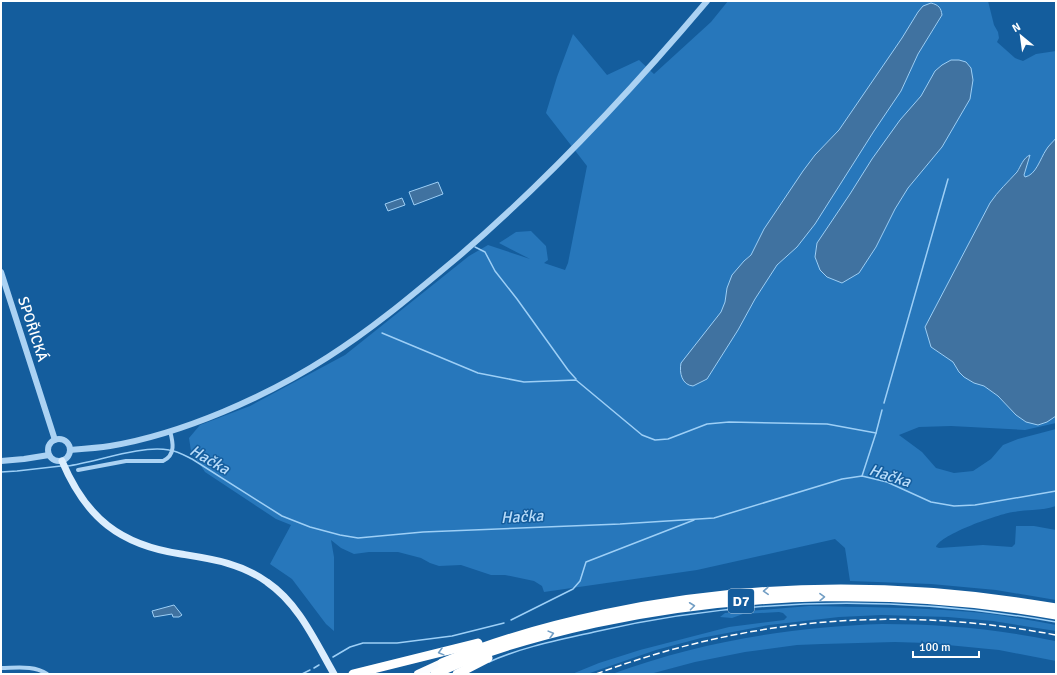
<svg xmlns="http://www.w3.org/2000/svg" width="1057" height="675" font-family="Signika,sans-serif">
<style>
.green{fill:#2777bb;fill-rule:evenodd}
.water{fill:#4072a0;stroke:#9dcff6}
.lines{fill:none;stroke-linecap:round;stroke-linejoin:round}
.stream{stroke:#9dcff6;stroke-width:1.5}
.minor{stroke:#abd2f3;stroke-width:4}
.tertiary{stroke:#abd2f3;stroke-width:6}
.secondary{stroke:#dbedfd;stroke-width:7}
.trunk{stroke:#fbfdff;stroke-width:8}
.motorway{stroke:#fff;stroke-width:9}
.rail{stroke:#fff;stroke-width:1.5;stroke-dasharray:7 3;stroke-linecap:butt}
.oneway{stroke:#729ec4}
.labels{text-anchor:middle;stroke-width:3;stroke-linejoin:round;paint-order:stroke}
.shield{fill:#145d9d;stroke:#b8cee2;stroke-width:1}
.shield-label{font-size:14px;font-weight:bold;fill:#fff}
.street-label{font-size:15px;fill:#fff;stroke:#145d9d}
.water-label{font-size:16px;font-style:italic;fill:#b8dcfa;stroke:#145d9d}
</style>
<rect width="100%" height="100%" fill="#145d9d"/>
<g class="green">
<path d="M728,1H988L994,25L998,32L999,38L997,42L1015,58L1023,61L1036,54L1056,51V138C1053,142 1048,146 1046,150C1040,159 1036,175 1025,177L1024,175L1030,155L1025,159L1018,170L990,203L925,327L931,347L953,362L959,372L974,383L984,386L998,396L1016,415L1026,422L1053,419L1056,416V423L1025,430L951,426L919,427L899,435L922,452L936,468L954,473L973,471L991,459L1003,445L1018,439L1056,429V506C1042,511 1028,509 1013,512C999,514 941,534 936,547L939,548L983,545L1012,547L1015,544L1016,526H1034L1056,530V600L996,590L931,584L850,581L845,548L835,539L697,570L544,592L542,586L534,581L505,575H491L461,565L439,566L430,563L421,558L398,552H369L354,554L341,548L331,540L334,557V631L326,624L292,579L270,564L291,525L276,519L205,472L191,451L189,438L200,425L250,406L345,355L469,256L488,245L530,259L499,243L516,232L531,231L546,246L548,260L544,263L565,270L568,263L587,166L546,113L557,77L573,34L607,75L639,60L654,74L711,22ZM918,12L942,16L918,54L901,91L874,131L815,224L797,247L777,265L755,299L738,330L707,379L693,386L721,312L747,258L751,255L764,229L803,171L815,155L839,130L902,38ZM966,62L971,68L970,99L942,147L908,188L895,209L876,247L859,273L842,283L827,277L820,270L815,257L817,243L850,194L872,159L921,96L935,71Z"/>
<path d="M809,606C859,607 909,607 959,611C992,613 1024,619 1056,625V631L993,621L948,617L882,615L839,617L769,625L701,638L656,650L587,674H572L599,663L640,650L729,627L784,620L787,617L783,613L779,612L743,614L732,618L720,617L725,613Z"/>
<path d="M882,624C940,624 998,629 1055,641H1056V661L999,650L927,643L895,642L822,644L797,645L745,652L695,662L650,674H612C699,642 790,627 882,624Z"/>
</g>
<g class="water">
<path d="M931,3C939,5 941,8 942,15L918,54L901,91L874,131L815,224L797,247L777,265L755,299L738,330L707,379L693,386C682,385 679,373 681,363L721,312L725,302L727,288L732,275L744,261L751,255L764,229L803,171L815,155L839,130L902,38L918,12L923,6Z"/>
<polygon points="951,60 959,60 966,62 971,68 973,80 970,99 942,147 908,188 895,209 876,247 859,273 842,283 827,277 820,270 815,257 817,243 850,194 872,159 900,120 921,96 935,71 942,65"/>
<path d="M1056,138V416L1047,422L1038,425L1026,422L1016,415L998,396L984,386L974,383L964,377L959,372L953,362L931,347L925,327L990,203C998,191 1008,182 1017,172C1021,166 1023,158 1030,155L1024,175L1025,177C1036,175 1040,159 1046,150C1048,146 1053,142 1056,138Z"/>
<polygon points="438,182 443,194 414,205 409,192"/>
<polygon points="402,198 405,205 388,211 385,204"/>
<polygon points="174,605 182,615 179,617 173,617 172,614 154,617 152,611"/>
</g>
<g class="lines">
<g class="stream">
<polyline points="475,247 485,252 495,271 517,299 568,370 576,379"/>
<polyline points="382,333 478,373 524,382 576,380 642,435 655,440 668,439 707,424 729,422 827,424 876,433 862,476"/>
<polyline points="884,403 948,179"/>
<polyline points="876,433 882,410"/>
<path d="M67,466C97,462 139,445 169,450C177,451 184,455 192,459L282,516L310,527L340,535L358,538L423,532L620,524L714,518L842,479L862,476L887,482L931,502L954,506L975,505L1056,491"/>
<polyline points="1,472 17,471 61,466"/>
<polyline points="511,620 573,589 580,581 586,562 694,520"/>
<polyline points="333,657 350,647 363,643 397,643 452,636 504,623"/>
<path d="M489,662C522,647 559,640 594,632C746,597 903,595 1056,622"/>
<polyline points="314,668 319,665"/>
<polyline points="302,674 310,670"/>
</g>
<g class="minor">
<path d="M78,470L126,461H163C176,455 173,442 170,431"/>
<path d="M1,668C16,668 34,665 47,674"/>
</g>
<g class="tertiary">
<polyline points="1,272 55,440"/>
<circle cx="59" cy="450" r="11"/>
<path d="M70,450C83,449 97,448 110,446C182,434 266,397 328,357C374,328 416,292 458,257C549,179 630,92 707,1"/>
<polyline points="1,461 24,459 49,455"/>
</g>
<path class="secondary" d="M62,461C86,518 120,545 181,554C212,559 241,563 267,582C299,604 315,641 334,674"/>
<polyline class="trunk" points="418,674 442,663"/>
<g class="motorway">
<path d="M442,663C494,641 548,626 604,614C752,582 906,582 1056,608"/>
<polyline points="353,674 478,643"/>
<path d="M435,674C485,650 541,635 595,623C746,591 904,588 1056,615"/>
<polyline points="457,674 488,658"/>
</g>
<path class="rail" d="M596,674C748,618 897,605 1056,635"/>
</g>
<defs><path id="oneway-chevron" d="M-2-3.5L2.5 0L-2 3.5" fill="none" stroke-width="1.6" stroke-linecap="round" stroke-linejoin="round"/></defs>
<g class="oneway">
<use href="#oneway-chevron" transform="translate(766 591) rotate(177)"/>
<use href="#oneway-chevron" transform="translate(822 597) rotate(-1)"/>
<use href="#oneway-chevron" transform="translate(692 606) rotate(-7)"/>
<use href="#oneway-chevron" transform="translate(551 634) rotate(-15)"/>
<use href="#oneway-chevron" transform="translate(441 652) rotate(165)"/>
</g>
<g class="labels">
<rect class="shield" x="728" y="589" width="26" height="24" rx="3"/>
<g class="shield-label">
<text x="741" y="606">D7</text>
</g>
<g class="street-label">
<text transform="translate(33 329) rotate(72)" y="5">SPOŘICKÁ</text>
</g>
<g class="water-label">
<text transform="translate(210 459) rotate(30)" y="6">Hačka</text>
<text transform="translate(890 475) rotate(18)" y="6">Hačka</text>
<text transform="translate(522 516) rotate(-3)" y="6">Hačka</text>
</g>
</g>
<rect width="1057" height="675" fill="none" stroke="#ffffff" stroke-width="4"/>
<g transform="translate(1021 36) rotate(331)" stroke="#145d9d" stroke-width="3" paint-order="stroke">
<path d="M0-3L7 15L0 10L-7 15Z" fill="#ffffff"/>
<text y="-6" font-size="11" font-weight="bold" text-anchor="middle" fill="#ffffff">N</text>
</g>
<path d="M913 651v6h66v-6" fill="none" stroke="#ffffff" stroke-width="2"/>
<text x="919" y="651" font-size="12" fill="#ffffff" stroke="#145d9d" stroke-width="3" paint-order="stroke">100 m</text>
</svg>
